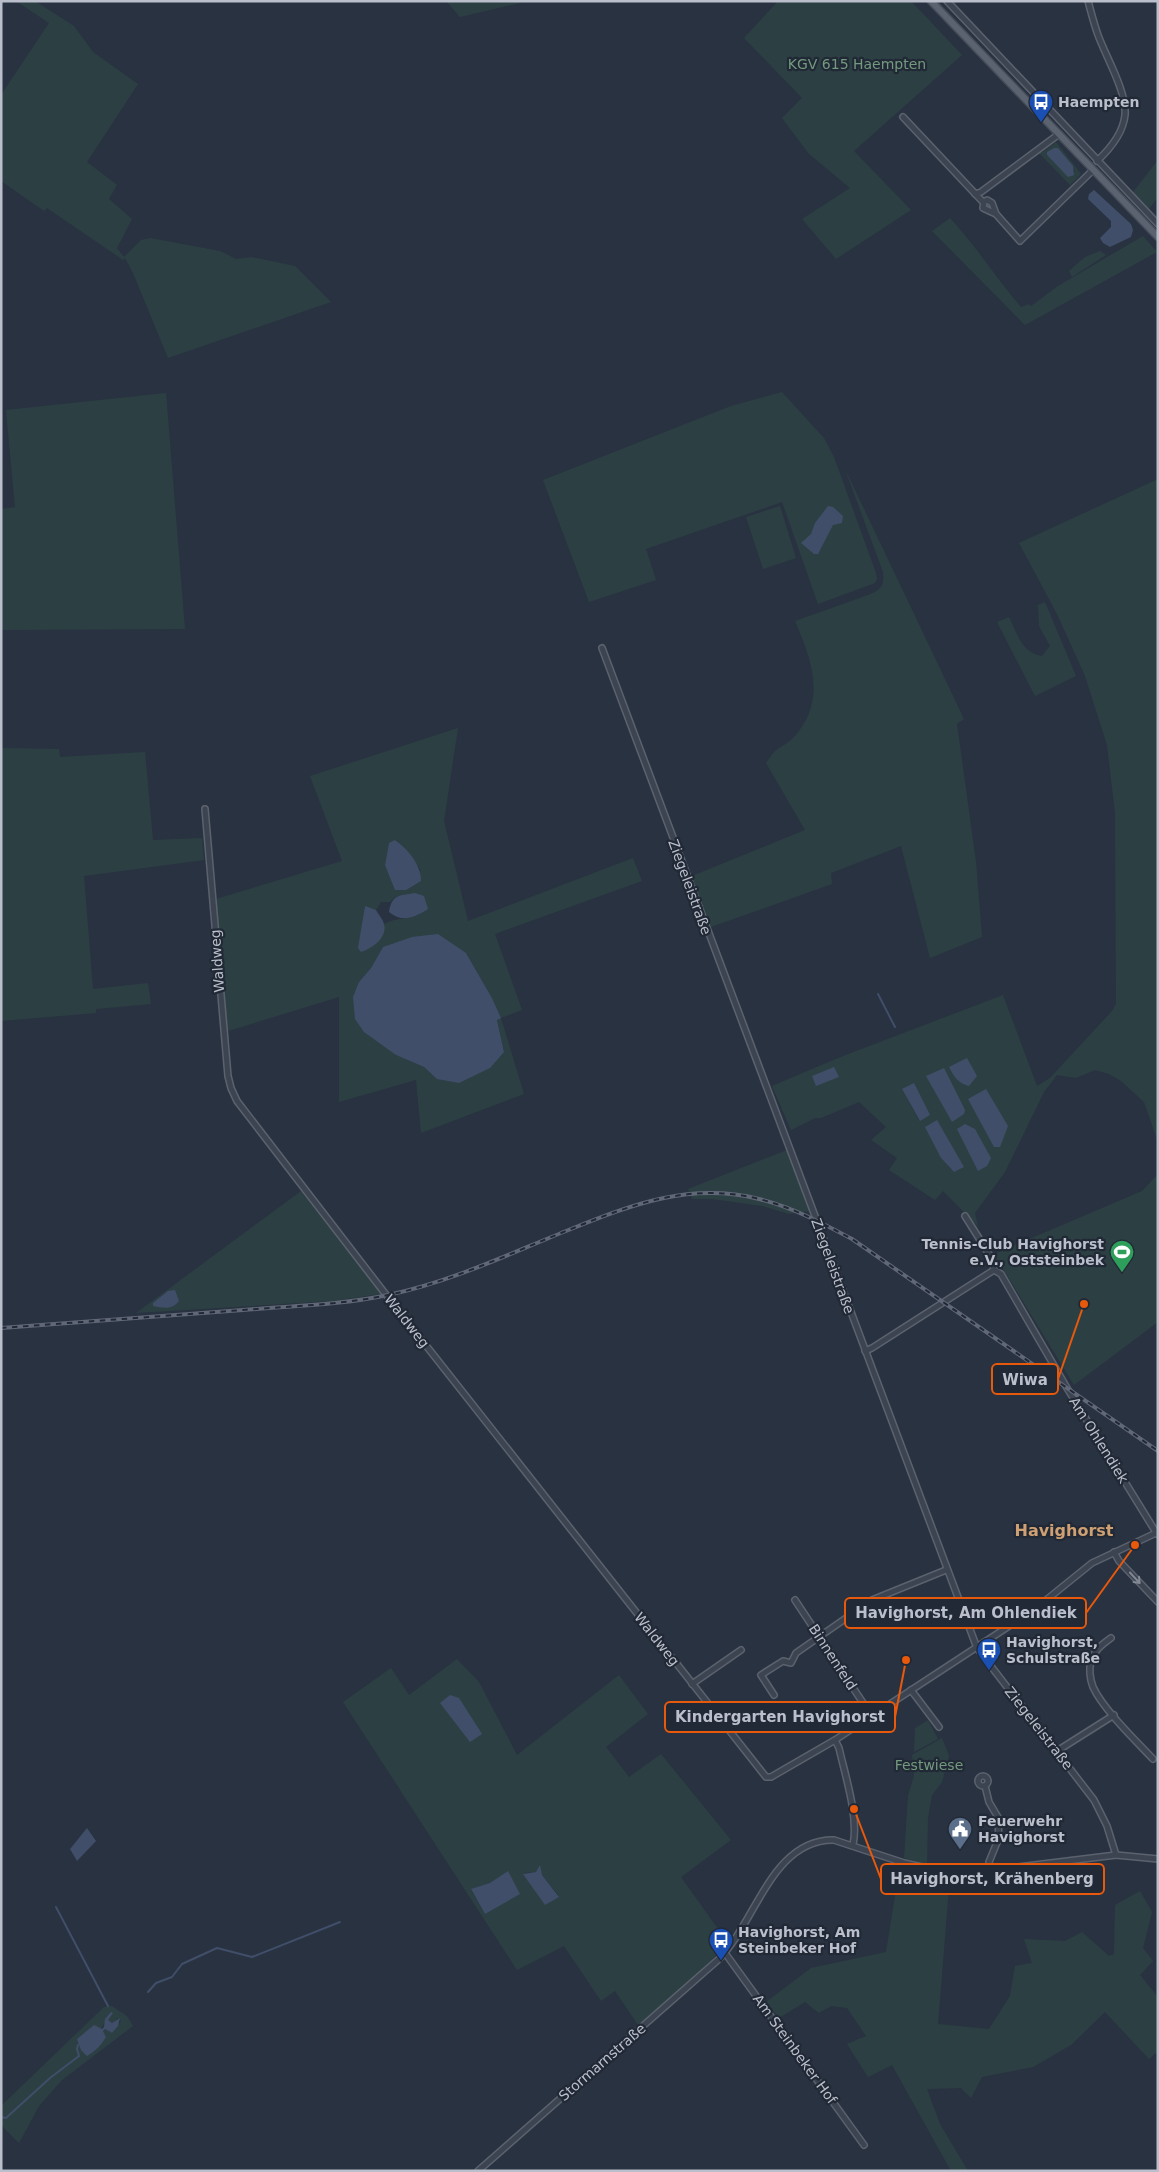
<svg xmlns="http://www.w3.org/2000/svg" width="1159" height="2172" font-family="'DejaVu Sans',sans-serif">
<style>
.green{fill:#2c4043;fill-rule:evenodd}
.water{fill:#404e69}
.lines{fill:none;stroke-linecap:round;stroke-linejoin:round}
.stream{stroke:#404e69;stroke-width:2}
.minor-casing{stroke:#5b626e;stroke-width:8}
.major-casing{stroke:#474d5a;stroke-width:9}
.minor{stroke:#3d4451;stroke-width:5}
.major{stroke:#5b6371;stroke-width:6}
.rail-casing{stroke:#606877;stroke-width:4}
.rail{stroke:#222936;stroke-width:2;stroke-dasharray:5.5;stroke-linecap:butt}
.oneway{stroke:#828894}
.labels{text-anchor:middle;stroke-width:4.5;stroke-linejoin:round;paint-order:stroke}
.park-label{font-size:14px;fill:#739a7e;stroke:#222936}
.poi-label{font-size:14px;font-weight:bold;fill:#babfcb;stroke:#222936;text-anchor:start}
.street-label{font-size:14px;fill:#babfcb;stroke:#222936}
.quarter-label{font-size:16px;font-weight:bold;fill:#cea072;stroke:#222936}
.leader{fill:none;stroke:#e8590c;stroke-width:2}
.callout-dot{fill:#e8590c;stroke:#222936;stroke-width:2}
.callout{fill:#222936;stroke:#e8590c;stroke-width:2}
.callout-label{font-size:15px;text-anchor:middle;font-weight:bold;fill:#babfcb}
</style>
<rect width="100%" height="100%" fill="#293241"/>
<g class="green">
<polygon points="16,1 35,1 74,26 93,52 138,84 87,162 117,185 109,199 132,219 117,248 124,257 141,240 150,238 220,251 236,259 251,257 295,266 331,302 168,358 133,273 125,258 123,260 47,208 44,211 1,181 1,95 49,23"/>
<polygon points="446,1 528,1 460,17"/>
<polygon points="778,1 911,1 962,55 854,151 911,210 836,259 802,219 850,188 809,154 782,118 802,98 744,38"/>
<path d="M1056,142L1081,174L1070,185L1038,152H1043ZM1062,153L1075,171L1069,177L1047,155Z"/>
<polygon points="1158,160 1158,197 1149,209 1133,192"/>
<path d="M950,218C976,246 996,278 1021,307L1029,304L1031,306L1058,286L1143,236L1157,252L1025,325L932,231Z"/>
<polygon points="1100,251 1106,255 1072,277 1069,271 1085,257"/>
<polygon points="782,392 824,438 834,457 876,573 877,579 875,583 818,604 782,502 646,549 656,580 589,602 543,480 731,406"/>
<polygon points="166,393 185,629 1,630 1,509 15,507 6,410"/>
<path d="M845,469L964,719L957,724L976,862L982,937L930,958L901,846L831,873L832,884L711,927L692,876L805,830L766,763C769,759 772,754 775,751C781,746 789,743 794,737C827,701 812,660 795,621L871,594C883,588 884,584 883,572Z"/>
<path d="M1158,479V1142L1144,1102L1121,1081L1109,1074L1095,1070L1076,1078L1057,1075L1044,1092L1005,1172L975,1213L978,1226L943,1191L935,1200L889,1170L897,1158L871,1140L886,1127L859,1102L821,1118H815L791,1130L772,1086L838,1058L1003,995L1037,1086L1050,1078L1112,1011L1116,1004L1115,813L1107,745L1085,676L1057,614L1019,543ZM902,1089L930,1115L919,1120ZM937,1121L963,1167L954,1172L941,1158Z"/>
<polygon points="780,506 796,558 763,569 746,517"/>
<path d="M1045,602L1076,676L1035,696L997,622L1009,617C1017,633 1022,654 1042,656L1050,646L1039,626L1038,605Z"/>
<path d="M458,728L444,821L468,921L633,858L642,881L495,934L522,1010L501,1018L524,1094L421,1133L416,1080L339,1102V997L225,1032L216,899L342,861L310,776ZM396,840L413,858L421,871L385,865L389,844ZM395,897L419,915C406,920 398,917 384,924V932L364,907L376,910L381,902H390ZM383,947L466,953L492,998L501,1018L497,1019L504,1052L437,1079L424,1067L396,1055L359,982L371,968Z"/>
<polygon points="1,748 59,749 60,757 145,752 153,840 202,838 204,860 84,876 93,989 148,983 151,1004 96,1009 96,1013 1,1021"/>
<polygon points="787,1150 810,1211 789,1214 762,1206 712,1199 692,1199 688,1189"/>
<polygon points="1158,1174 1158,1322 1074,1385 994,1254 1142,1191"/>
<polygon points="301,1191 381,1294 332,1301 136,1313"/>
<path d="M457,1659L479,1682L517,1755L619,1675L648,1714L606,1747L629,1777L661,1754L731,1840L681,1877L728,1943L690,1981L638,2025L615,1991L601,2001L564,1946L517,1970L343,1702L391,1668L409,1695ZM536,1872L542,1875L559,1896L524,1873ZM490,1883L485,1914L471,1890Z"/>
<polygon points="928,1720 938,1739 914,1752 915,1728"/>
<polygon points="942,1738 949,1756 942,1782 932,1795 928,1818 927,1864 904,1858 908,1796 914,1776 912,1755"/>
<polygon points="900,1865 924,1872 950,1875 938,2024 989,2029 1010,1996 1015,1966 1032,1963 1024,1939 1065,1941 1082,1932 1109,1956 1114,1954 1115,1905 1140,1891 1152,1912 1143,1948 1153,1961 1140,1975 1158,1997 1158,2051 1149,2059 1105,2012 1071,2045 1033,2067 982,2077 971,2098 961,2088 927,2089 940,2124 968,2171 951,2171 892,2065 868,2077 847,2044 866,2036 847,2008 831,2006 819,2013 805,2002 779,2018 766,2002 811,1968 886,1952"/>
<path d="M112,2006L127,2016L133,2026L62,2080L39,2106L19,2143L1,2125V2106L104,2007ZM111,2012L108,2020L109,2022L114,2023L118,2018L121,2021L112,2033L105,2029L103,2031L106,2037L94,2052L101,2029Z"/>
</g>
<g class="water">
<polygon points="1054,148 1058,148 1073,166 1074,175 1068,177 1047,155 1047,152"/>
<polygon points="1094,190 1131,224 1133,230 1131,237 1110,247 1103,243 1100,238 1111,227 1111,221 1088,199 1089,194"/>
<polygon points="828,506 833,507 843,516 842,523 833,525 818,554 814,554 801,543 811,534 815,523"/>
<path d="M395,840C409,850 421,865 421,881L406,890H395L385,865L389,843Z"/>
<path d="M415,893L424,896L428,909C414,918 402,923 389,912C392,894 399,896 415,893Z"/>
<path d="M365,906L376,910C378,914 383,919 384,924C388,938 371,949 361,952L358,948Z"/>
<polygon points="438,934 466,953 492,998 501,1018 497,1020 504,1052 490,1068 459,1083 437,1079 424,1067 396,1055 364,1032 355,1019 353,997 359,982 371,968 383,947 412,937"/>
<path d="M967,1058L977,1076L969,1086C958,1083 954,1077 949,1067Z"/>
<polygon points="834,1067 839,1077 816,1086 812,1076"/>
<polygon points="944,1068 965,1110 964,1114 952,1122 926,1076"/>
<polygon points="914,1083 930,1115 920,1121 902,1089"/>
<polygon points="986,1089 1008,1126 1000,1147 994,1147 968,1099"/>
<polygon points="937,1120 964,1167 954,1172 941,1158 925,1127"/>
<polygon points="965,1124 975,1129 991,1158 987,1166 978,1171 957,1129"/>
<path d="M175,1290L179,1301C172,1310 164,1308 153,1306V1303L168,1291Z"/>
<polygon points="450,1695 459,1698 482,1734 470,1742 440,1703"/>
<polygon points="87,1828 96,1841 77,1861 70,1849"/>
<polygon points="540,1865 542,1875 559,1897 545,1905 523,1874 536,1872"/>
<polygon points="508,1871 520,1894 485,1914 471,1889 490,1883"/>
<path d="M111,2012L113,2013L108,2020L112,2023L120,2018L118,2026L112,2033L105,2029L103,2031L106,2037C101,2045 96,2051 87,2056L81,2050L77,2039L94,2025L102,2029L104,2027L105,2019Z"/>
</g>
<g class="lines">
<g class="stream">
<polyline points="878,994 895,1027"/>
<polyline points="56,1907 108,2006"/>
<polyline points="148,1992 156,1983 172,1977 182,1964 217,1948 252,1957 340,1922"/>
<polyline points="1,2117 6,2118 50,2078 79,2056 77,2049 78,2045"/>
</g>
<defs>
<g id="minor">
<polyline points="947,1 1158,224"/>
<path d="M1088,1C1091,12 1094,24 1098,35C1106,57 1127,92 1125,115C1123,134 1110,149 1097,161"/>
<polyline points="903,117 983,202"/>
<polyline points="975,194 981,192 1059,134"/>
<polyline points="996,214 983,208 984,202 987,200 992,203 996,214 1020,241 1093,170"/>
<polyline points="602,648 977,1648 1094,1800 1107,1826 1116,1855"/>
<polyline points="205,809 228,1076 231,1088 237,1101 387,1296 766,1777 771,1777 835,1740 1035,1609 1092,1563 1156,1533"/>
<polyline points="965,1216 992,1259 994,1270 1001,1274 1067,1388 1157,1534"/>
<polyline points="865,1351 872,1348 994,1270"/>
<polyline points="1114,1552 1119,1561 1158,1602"/>
<polyline points="795,1600 871,1715"/>
<path d="M1111,1638C1103,1644 1094,1650 1091,1661C1089,1669 1090,1679 1093,1687C1103,1709 1136,1741 1153,1759"/>
<polyline points="692,1684 741,1650"/>
<polyline points="911,1690 939,1727"/>
<polyline points="774,1695 761,1675 783,1661 791,1663 796,1653 872,1600 946,1570"/>
<path d="M835,1740L839,1748C845,1775 859,1817 853,1845"/>
<polyline points="1057,1751 1114,1715"/>
<circle cx="983" cy="1781" r="5"/>
<polyline points="985,1786 989,1802 999,1819 998,1840 989,1862 989,1870"/>
<polyline points="725,1953 864,2145"/>
<path d="M478,2171L719,1959C756,1922 772,1839 834,1840L904,1863L945,1872H978L1116,1855L1158,1859"/>
</g>
<polyline id="major" points="931,1 1158,237"/>
</defs>
<use href="#minor" class="minor-casing"/>
<use href="#major" class="major-casing"/>
<use href="#minor" class="minor"/>
<use href="#major" class="major"/>
<defs>
<path id="rail" d="M1,1328C82,1322 163,1316 243,1310C291,1306 341,1305 388,1295C451,1282 511,1253 571,1229C633,1204 691,1182 759,1199C792,1207 822,1223 852,1239L1158,1451"/>
</defs>
<use href="#rail" class="rail-casing"/>
<use href="#rail" class="rail"/>
</g>
<defs><path id="oneway-shaft" d="M-6 0H5M1.5-3L5.5 0L1.5 3" fill="none" stroke-width="1.6" stroke-linecap="round" stroke-linejoin="round" transform="scale(1.25)"/></defs>
<use class="oneway" href="#oneway-shaft" transform="translate(1135 1578) rotate(47)"/>
<defs>
<symbol id="bus-pin" viewBox="-11 -11 22 30"><path d="M0 17L-7.5 6A9.5 9.5 0 1 1 7.5 6Z" fill="#1a4fb4" stroke="#222936"/><path d="M-5-6H5V4H4V6H2V4H-2V6H-4V4H-5ZM-3.5-4V0h7V-4ZM-3.5 1.2v1.5H-2V1.2ZM2 1.2v1.5H3.5V1.2Z" fill="#fff"/></symbol>
<symbol id="stadium-pin" viewBox="-11 -11 22 30"><path d="M0 17L-7.5 6A9.5 9.5 0 1 1 7.5 6Z" fill="#2e9e5b" stroke="#222936"/><path d="M0-5a6.5 5 0 1 0 0 10a6.5 5 0 1 0 0-10ZM-3.5-1.8h7v3.6h-7Z" fill="#fff"/></symbol>
<symbol id="civic-pin" viewBox="-11 -11 22 30"><path d="M0 17L-7.5 6A9.5 9.5 0 1 1 7.5 6Z" fill="#5c6f8a" stroke="#222936"/><path d="M-.6-6.5H3V-4.5H.6V-3L4-1V1h2V6H-6V1h2V-1L-.6-3ZM-1.2 2.5V6h2.4V2.5Z" fill="#fff"/></symbol>
</defs>
<g fill-rule="evenodd">
<use href="#bus-pin" x="1027" y="88" width="28" height="38"/>
<use href="#stadium-pin" x="1108" y="1238" width="28" height="38"/>
<use href="#bus-pin" x="975" y="1636" width="28" height="38"/>
<use href="#civic-pin" x="946" y="1815" width="28" height="38"/>
<use href="#bus-pin" x="707" y="1926" width="28" height="38"/>
</g>
<g class="labels">
<g class="park-label">
<text x="857" y="69">KGV 615 Haempten</text>
<text x="929" y="1770">Festwiese</text>
</g>
<g class="poi-label">
<text x="1058" y="107">Haempten</text>
<text x="1104" y="1249" text-anchor="end">Tennis-Club Havighorst<tspan x="1104" dy="16">e.V., Oststeinbek</tspan></text>
<text x="1006" y="1647">Havighorst,<tspan x="1006" dy="16">Schulstraße</tspan></text>
<text x="978" y="1826">Feuerwehr<tspan x="978" dy="16">Havighorst</tspan></text>
<text x="738" y="1937">Havighorst, Am<tspan x="738" dy="16">Steinbeker Hof</tspan></text>
</g>
<g class="street-label">
<text transform="translate(690 887) rotate(70)" y="5">Ziegeleistraße</text>
<text transform="translate(217 961) rotate(-94)" y="5">Waldweg</text>
<text transform="translate(833 1266) rotate(70)" y="5">Ziegeleistraße</text>
<text transform="translate(407 1321) rotate(52)" y="5">Waldweg</text>
<text transform="translate(1099 1440) rotate(58)" y="5">Am Ohlendiek</text>
<text transform="translate(657 1639) rotate(52)" y="5">Waldweg</text>
<text transform="translate(833 1657) rotate(57)" y="5">Binnenfeld</text>
<text transform="translate(1039 1728) rotate(52)" y="5">Ziegeleistraße</text>
<text transform="translate(795 2049) rotate(54)" y="5">Am Steinbeker Hof</text>
<text transform="translate(602 2062) rotate(-41)" y="5">Stormarnstraße</text>
</g>
<g class="quarter-label">
<text x="1064" y="1536">Havighorst</text>
</g>
</g>
<path class="leader" d="M1084 1304L1058 1379M1135 1545L1086 1613M906 1660L895 1717M854 1809L881 1879"/>
<g class="callout-dot">
<circle cx="1084" cy="1304" r="5"/>
<circle cx="1135" cy="1545" r="5"/>
<circle cx="906" cy="1660" r="5"/>
<circle cx="854" cy="1809" r="5"/>
</g>
<g class="callout">
<rect x="992" y="1364" width="66" height="30" rx="5"/>
<rect x="845" y="1598" width="241" height="30" rx="5"/>
<rect x="665" y="1702" width="230" height="30" rx="5"/>
<rect x="881" y="1864" width="223" height="30" rx="5"/>
</g>
<g class="callout-label">
<text x="1025" y="1385">Wiwa</text>
<text x="966" y="1618">Havighorst, Am Ohlendiek</text>
<text x="780" y="1722">Kindergarten Havighorst</text>
<text x="992" y="1884">Havighorst, Krähenberg</text>
</g>
<rect width="1159" height="2172" fill="none" stroke="#babfcb" stroke-width="5"/>
</svg>
